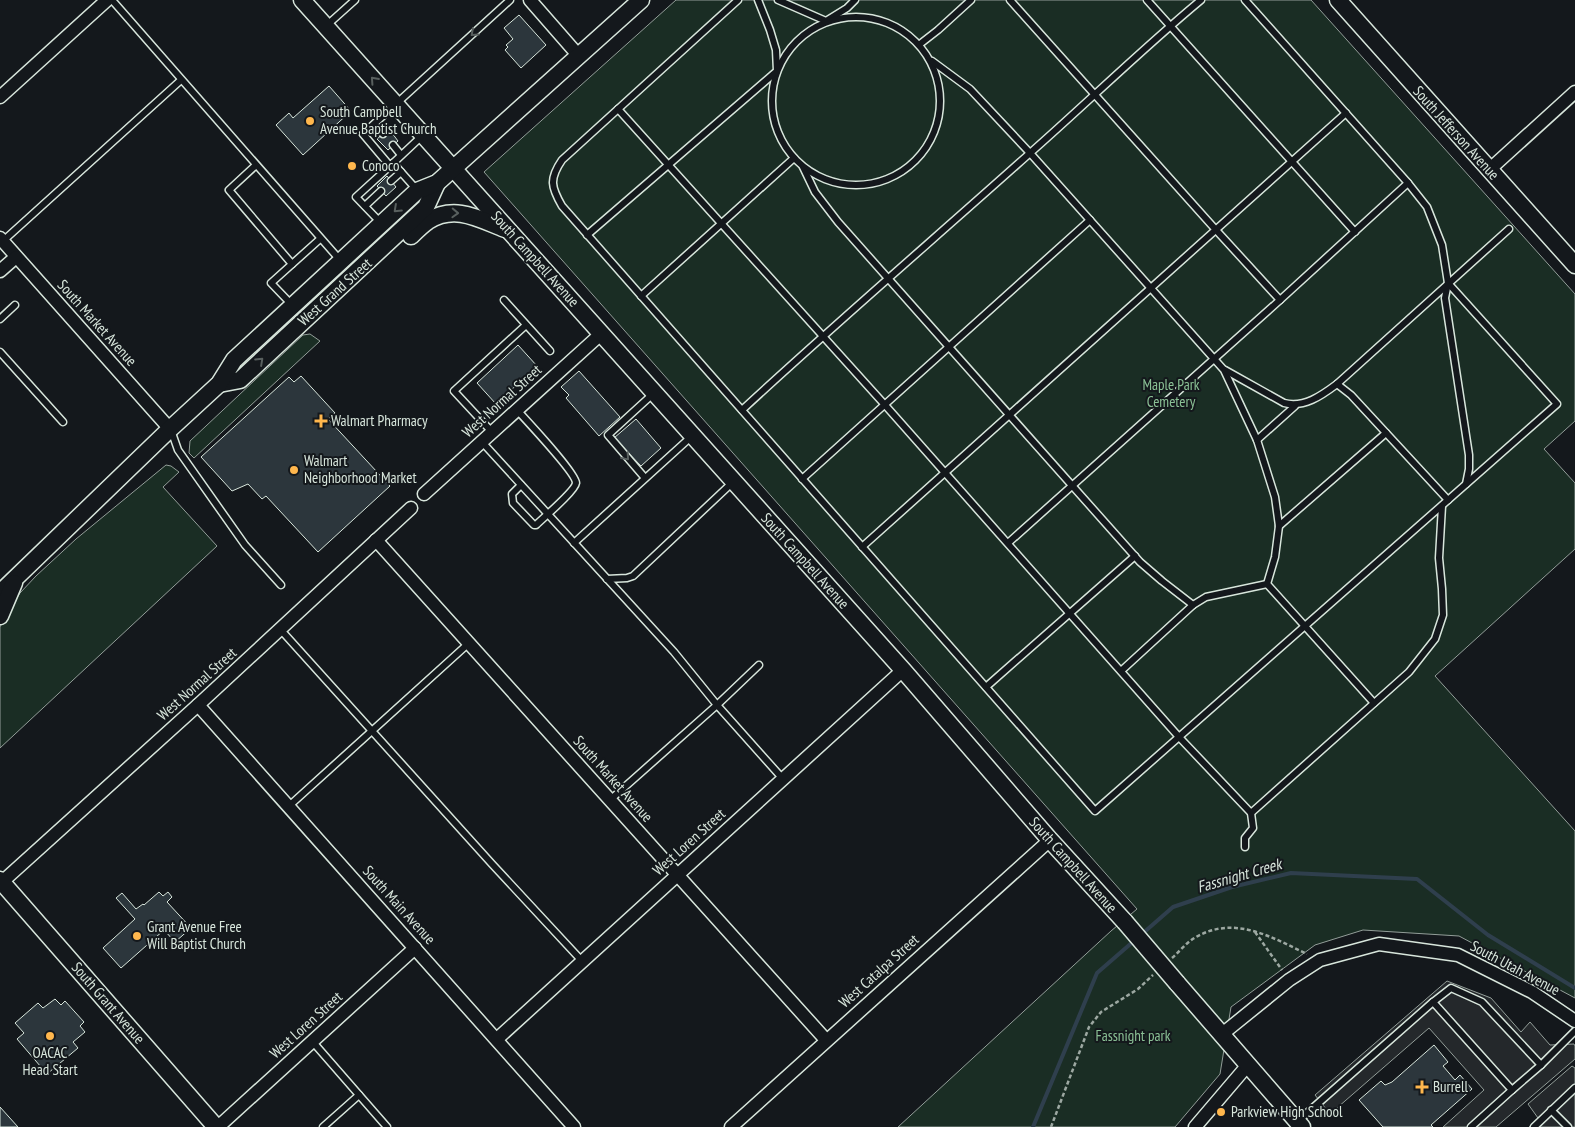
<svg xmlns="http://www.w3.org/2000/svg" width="1575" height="1127" font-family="'PT Sans Narrow',sans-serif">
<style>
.green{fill:#1a2d24;stroke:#939e99}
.parking{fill:#24282b;stroke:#939e99}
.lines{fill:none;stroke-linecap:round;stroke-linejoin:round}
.stream{stroke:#2f3f4d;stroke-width:4}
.building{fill:#2c363c;stroke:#d8e6dc}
.service-casing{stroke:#d8e6dc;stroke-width:9}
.minor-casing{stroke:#d8e6dc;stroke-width:15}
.secondary-casing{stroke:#d8e6dc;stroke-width:19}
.path{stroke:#9da8a2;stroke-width:2.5;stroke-dasharray:4 2.5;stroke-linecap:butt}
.service{stroke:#14181c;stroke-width:6}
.minor{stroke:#14181c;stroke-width:12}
.secondary{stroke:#14181c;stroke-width:16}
.secondary-bridge-casing{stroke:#d8e6dc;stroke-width:19;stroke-linecap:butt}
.secondary-bridge{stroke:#14181c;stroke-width:16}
.oneway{stroke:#59605f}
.poi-dot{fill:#ffb74d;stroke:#14181c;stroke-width:2}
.labels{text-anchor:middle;stroke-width:4;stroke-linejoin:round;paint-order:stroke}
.poi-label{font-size:15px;fill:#d8e6dc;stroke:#14181c;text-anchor:start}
.street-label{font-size:15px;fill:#d8e6dc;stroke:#14181c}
.park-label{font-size:15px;fill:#8ac095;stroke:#14181c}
.water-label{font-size:16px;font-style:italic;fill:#d8e6dc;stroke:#14181c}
</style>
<rect width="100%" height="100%" fill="#14181c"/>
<g class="green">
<polygon points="676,0 1311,0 1575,294 1575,421 1544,449 1575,483 1575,549 1435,676 1575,831 1575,998 1459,936 1363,930 1315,945 1231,1007 1220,1074 1175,1127 898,1127 1111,931 1137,909 484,172"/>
<polygon points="310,334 320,341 194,458 189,453 190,441 303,335"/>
<polygon points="166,465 171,466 179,472 163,487 217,546 0,748 0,627 7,613 20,593 36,576 76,539"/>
</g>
<g class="parking">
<polygon points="1447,981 1491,998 1521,1032 1530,1022 1550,1045 1574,1044 1575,1046 1575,1059 1496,1127 1443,1127 1484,1090 1429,1028 1330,1114 1315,1095"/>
<polygon points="1572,1066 1575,1068 1575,1127 1529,1127 1538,1118 1528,1104"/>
</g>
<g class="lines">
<g class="stream">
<polyline points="1142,934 1173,907 1232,887 1291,873 1417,879 1488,935 1575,988"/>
<polyline points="1033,1127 1097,973 1135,940"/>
</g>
</g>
<g class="building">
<polygon points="519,15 546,45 521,68 505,50 508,47 506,45 513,39 504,28"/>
<polygon points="329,86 351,111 303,155 276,125 289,113 293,118"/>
<polygon points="389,129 398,141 388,150 377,139"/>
<polygon points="387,176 396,187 386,196 377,186"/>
<polygon points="518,345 537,366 496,404 477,383"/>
<polygon points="579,371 620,417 599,436 566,398 569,395 561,387"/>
<polygon points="301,376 335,413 328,419 390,486 318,552 266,496 262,499 248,484 232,491 201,457 289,377 294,382"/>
<polygon points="636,419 661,448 641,466 614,438"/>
<polygon points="159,892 163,896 168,892 172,897 167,902 191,928 175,942 164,930 121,968 103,948 135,919 116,898 122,893 136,909 143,904 144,905"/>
<polygon points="55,999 61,1005 65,1001 84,1022 80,1026 85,1032 73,1042 78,1048 47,1074 17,1039 24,1033 15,1023 38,1003 43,1008"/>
<polygon points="1434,1045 1448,1062 1443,1066 1455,1080 1460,1075 1472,1089 1431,1125 1433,1127 1383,1127 1359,1100 1381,1081 1385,1085 1392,1082"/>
<polygon points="0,1107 18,1127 0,1127"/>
</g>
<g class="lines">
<defs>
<g id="service">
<polyline points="112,0 340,260"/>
<path d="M738,0L562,160C549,179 551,187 562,206L1095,811L1557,404L1448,283"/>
<polyline points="778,0 826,21 847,8 855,0"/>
<polyline points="1010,0 1216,230 1280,300"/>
<polyline points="1147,0 1355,232"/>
<polyline points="1245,0 1408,183 1427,207 1442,245 1448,283 1445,298 1469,455 1469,469 1466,484"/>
<circle cx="856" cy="101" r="84"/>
<polyline points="326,26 355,0"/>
<polyline points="920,44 938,30 971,0"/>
<polyline points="932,61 970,89 1030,153 1224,370 1257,440 1275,497 1279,526 1275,557 1267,584"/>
<polyline points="618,109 885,405 1179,737 1251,813 1253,828 1245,838 1245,847"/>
<polyline points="374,125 383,134"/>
<polyline points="423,135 390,166 363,134 510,0"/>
<polyline points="393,145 401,155"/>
<polyline points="393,163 417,190"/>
<polyline points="256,165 229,190 292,264"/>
<polyline points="803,167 815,192 838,222 1140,562 1162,581 1193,605"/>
<polyline points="391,181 401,172"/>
<polyline points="365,206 381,191"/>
<polyline points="381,223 356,197 390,166"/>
<polyline points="587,235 777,71 776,50 770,30 758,0"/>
<polyline points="3,241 181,80"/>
<polyline points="641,296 794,158"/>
<polyline points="504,300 550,351"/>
<polyline points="293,306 271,283 320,239"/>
<polyline points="0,319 15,305"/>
<polyline points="0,352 63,422"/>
<path d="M1225,370L1284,403C1304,408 1321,396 1337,384L1509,229"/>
<polyline points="1337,384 1351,395 1448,500"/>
<path d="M517,410C526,420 576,473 576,483C575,491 543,518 536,525H534L513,503L512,494L521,485"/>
<path d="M742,410C836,323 934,239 1029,154C1087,103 1142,49 1201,0"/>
<polyline points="171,430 178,450 245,545 281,585"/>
<polyline points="492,432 454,391 526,325"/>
<polyline points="1257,440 1295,406"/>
<polyline points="482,442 674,652 717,705 759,665"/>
<polyline points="645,478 608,435 654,393"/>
<polyline points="802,479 1090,220"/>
<polyline points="1279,526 1386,433"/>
<polyline points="574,543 692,436"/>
<polyline points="1008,543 1280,300 1408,183"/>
<polyline points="862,547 1346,113"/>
<polyline points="607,579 627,578 633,576 733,482"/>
<polyline points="1267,584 1374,703"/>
<polyline points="280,629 492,864 582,961"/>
<polyline points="1121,671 1193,605 1206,597 1267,584"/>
<polyline points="986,687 1135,556"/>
<polyline points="610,800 717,705 783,779"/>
<polyline points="289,806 469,643"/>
<polyline points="1251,813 1409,672 1435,639 1443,615 1442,589 1439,558 1442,506"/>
<polyline points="1433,1002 1451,988 1482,1002 1541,1065"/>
<polyline points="312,1041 387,1127"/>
<polyline points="1512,1090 1541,1065 1575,1031"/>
<polyline points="1551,1110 1568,1127"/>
<polyline points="1298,1121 1433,1002 1512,1090 1471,1127"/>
<polyline points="323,1127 359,1095"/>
<polyline points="1534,1127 1575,1088"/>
</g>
<g id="minor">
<polyline points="530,0 578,55"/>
<polyline points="0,97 107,0"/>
<polyline points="1489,170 1575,92"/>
<polyline points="0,238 170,429"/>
<polyline points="0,271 16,257"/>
<polyline points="424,494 602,333"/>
<polyline points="376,540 826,1040"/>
<polyline points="198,705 574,1127"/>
<polyline points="2,882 198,705 411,508"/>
<polyline points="1221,1035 1289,980 1320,960 1379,944 1458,955 1532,992 1575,1021"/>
<polyline points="497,1039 903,670"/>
<polyline points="218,1127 415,948"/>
<polyline points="731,1127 1050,840"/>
<polyline points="1195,1127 1247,1066"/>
</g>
<g id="secondary">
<polyline points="302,0 903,670 1050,840 1125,922"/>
<polyline points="1338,0 1575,265"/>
<path d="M411,236C416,231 422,225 428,221C455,204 479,219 505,229"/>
<polyline points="219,384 240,380 426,207 437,183"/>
<polyline points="0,593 170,429 219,384 234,360 417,191 437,183 641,0"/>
<polyline points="0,616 14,583"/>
<polyline points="0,880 216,1127"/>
<polyline points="1177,983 1302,1127"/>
</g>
</defs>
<use href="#service" class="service-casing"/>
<use href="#minor" class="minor-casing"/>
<use href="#secondary" class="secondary-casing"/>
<g class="path">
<polyline points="1255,932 1282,970"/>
<path d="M1172,958C1180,951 1187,942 1196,937C1235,915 1271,937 1307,954"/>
<polyline points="1051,1127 1089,1027 1101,1012 1138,989 1153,975"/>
</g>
<use href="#service" class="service"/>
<use href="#minor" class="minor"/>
<use href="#secondary" class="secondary"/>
<defs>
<polyline id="secondary-bridge" points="1125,922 1177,983"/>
</defs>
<use href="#secondary-bridge" class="secondary-bridge-casing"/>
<use href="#secondary-bridge" class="secondary-bridge"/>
</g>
<defs><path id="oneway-chevron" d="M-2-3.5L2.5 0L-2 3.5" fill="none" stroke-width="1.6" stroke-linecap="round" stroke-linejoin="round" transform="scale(1.25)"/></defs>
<g class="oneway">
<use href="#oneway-chevron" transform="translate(474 33) rotate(138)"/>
<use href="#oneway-chevron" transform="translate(374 80) rotate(-132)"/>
<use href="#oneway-chevron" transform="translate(397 209) rotate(137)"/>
<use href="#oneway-chevron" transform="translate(455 213) rotate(2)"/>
<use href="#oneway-chevron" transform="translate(260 361) rotate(-43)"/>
<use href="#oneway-chevron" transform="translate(626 457) rotate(49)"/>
</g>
<g class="poi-dot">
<circle cx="310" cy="121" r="5"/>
<circle cx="352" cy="166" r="5"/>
<path d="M318.5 413.5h5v5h5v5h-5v5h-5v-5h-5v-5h5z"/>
<circle cx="294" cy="470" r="5"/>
<circle cx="137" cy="936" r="5"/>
<circle cx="50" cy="1036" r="5"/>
<path d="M1419.5 1079.5h5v5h5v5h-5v5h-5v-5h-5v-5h5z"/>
<circle cx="1221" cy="1112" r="5"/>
</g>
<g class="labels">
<g class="poi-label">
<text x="320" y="117">South Campbell<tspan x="320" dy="17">Avenue Baptist Church</tspan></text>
<text x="362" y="171">Conoco</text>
<text x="331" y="426">Walmart Pharmacy</text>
<text x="304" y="466">Walmart<tspan x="304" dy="17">Neighborhood Market</tspan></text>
<text x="147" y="932">Grant Avenue Free<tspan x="147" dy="17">Will Baptist Church</tspan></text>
<text x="50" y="1058" text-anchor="middle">OACAC<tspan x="50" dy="17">Head Start</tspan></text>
<text x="1433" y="1092">Burrell</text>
<text x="1231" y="1117">Parkview High School</text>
</g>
<g class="street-label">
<text transform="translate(1456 133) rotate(48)" y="5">South Jefferson Avenue</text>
<text transform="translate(535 259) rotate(48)" y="5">South Campbell Avenue</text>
<text transform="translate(335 292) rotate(-42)" y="5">West Grand Street</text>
<text transform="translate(97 323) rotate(48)" y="5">South Market Avenue</text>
<text transform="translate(502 401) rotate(-42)" y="5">West Normal Street</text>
<text transform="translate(805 561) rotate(48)" y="5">South Campbell Avenue</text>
<text transform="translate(197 684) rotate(-42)" y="5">West Normal Street</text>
<text transform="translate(613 779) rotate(48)" y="5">South Market Avenue</text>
<text transform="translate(689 842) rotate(-42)" y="5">West Loren Street</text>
<text transform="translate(1073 865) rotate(48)" y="5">South Campbell Avenue</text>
<text transform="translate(399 905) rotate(48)" y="5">South Main Avenue</text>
<text transform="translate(1515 968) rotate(28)" y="5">South Utah Avenue</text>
<text transform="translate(879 971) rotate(-42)" y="5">West Catalpa Street</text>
<text transform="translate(108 1003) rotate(49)" y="5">South Grant Avenue</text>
<text transform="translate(306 1025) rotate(-42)" y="5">West Loren Street</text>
</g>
<g class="park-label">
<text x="1171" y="390">Maple Park<tspan x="1171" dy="17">Cemetery</tspan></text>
<text x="1133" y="1041">Fassnight park</text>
</g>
<g class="water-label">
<text transform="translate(1239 875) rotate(-16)" y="6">Fassnight Creek</text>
</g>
</g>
</svg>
